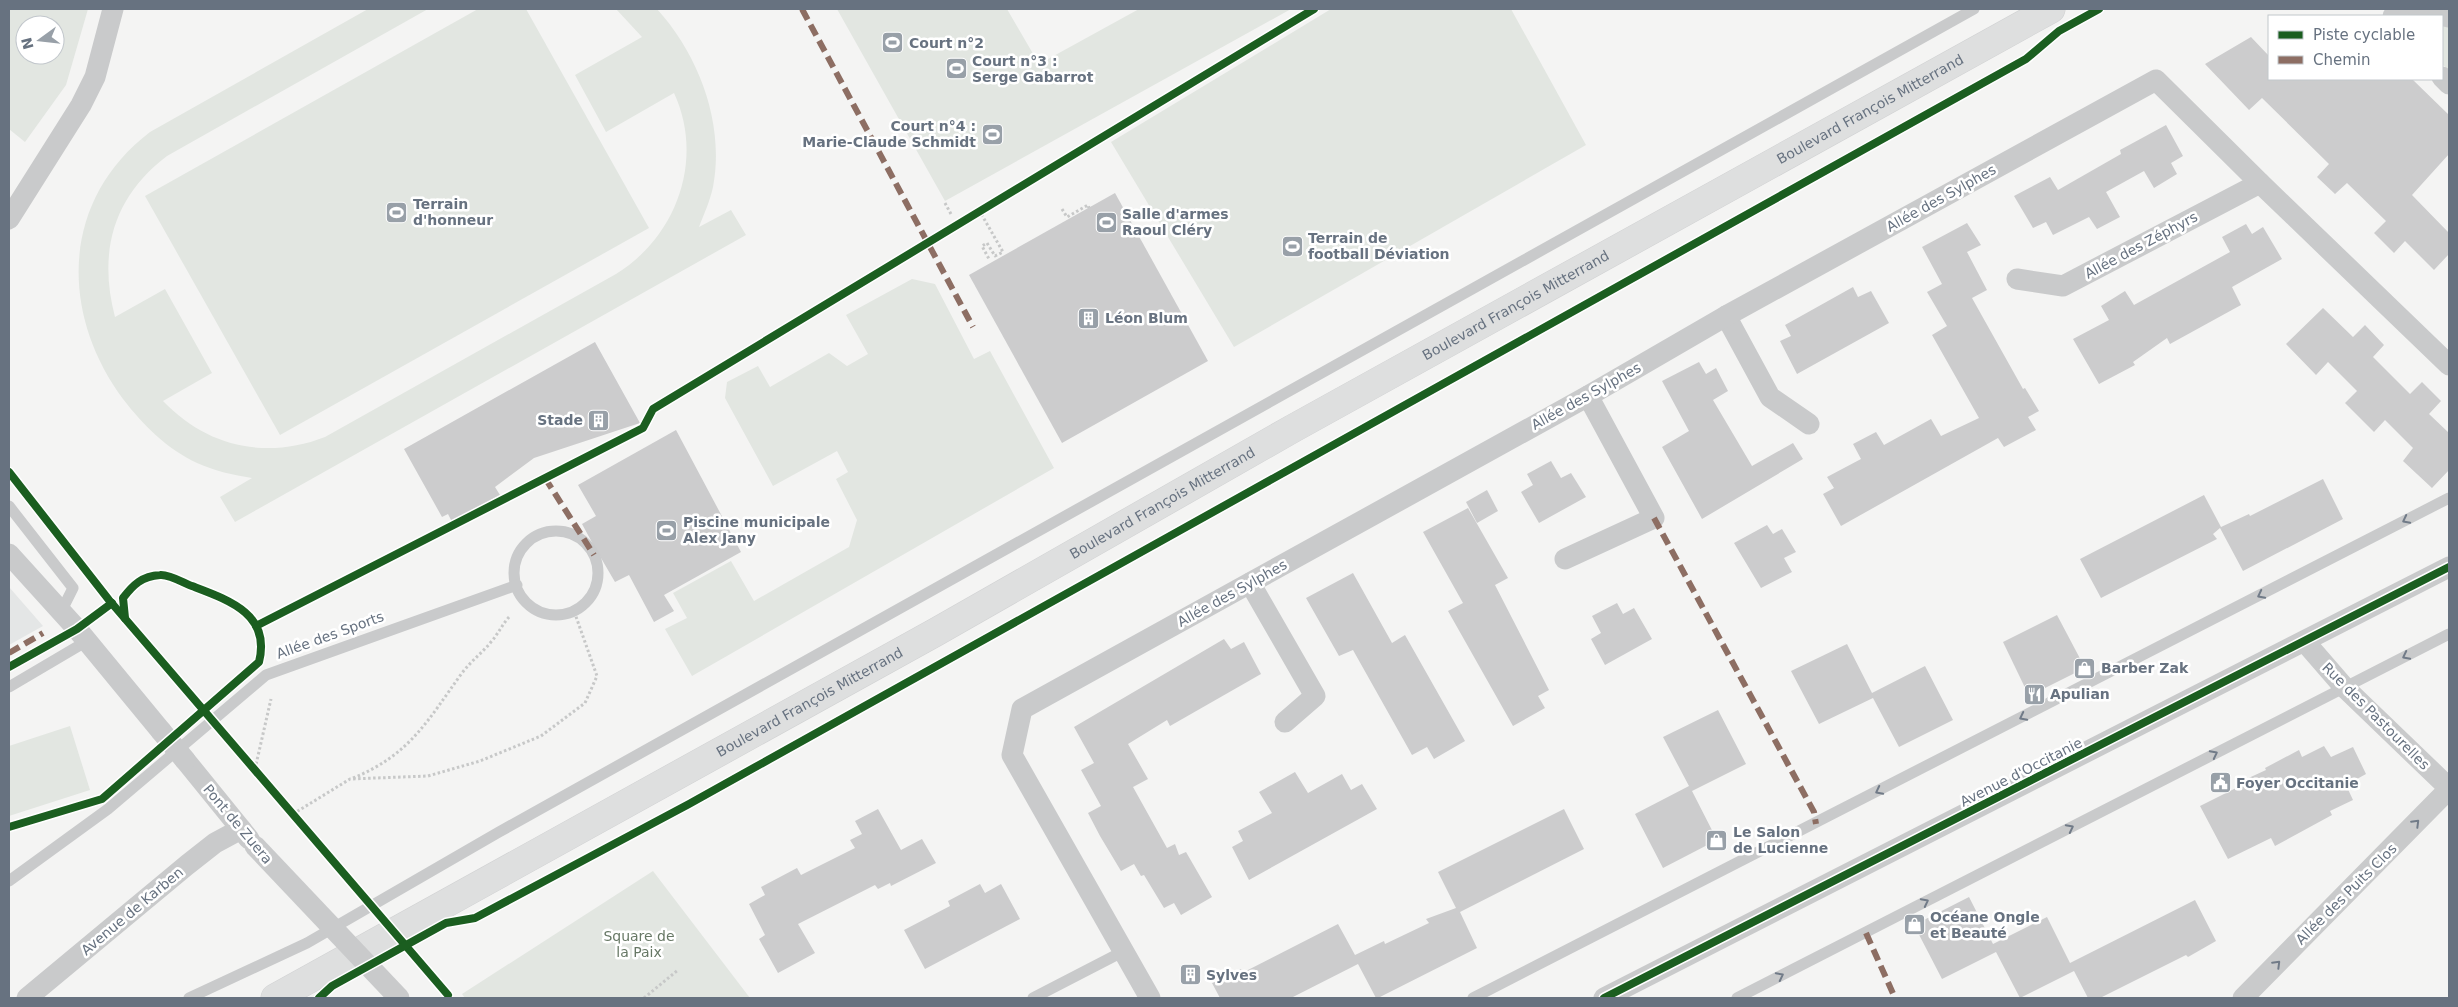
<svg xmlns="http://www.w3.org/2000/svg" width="2458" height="1007" font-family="'DejaVu Sans',sans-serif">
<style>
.built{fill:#e4e6e6}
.green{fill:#e2e6e1;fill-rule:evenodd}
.building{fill:#cccccd}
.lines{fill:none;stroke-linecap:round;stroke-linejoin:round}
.primary-casing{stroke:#d1d2d3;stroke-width:29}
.path{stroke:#c7c8c8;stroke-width:3;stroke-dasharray:2.5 2.5;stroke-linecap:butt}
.service{stroke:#c9cacb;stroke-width:11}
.minor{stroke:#c9cacb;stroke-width:21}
.primary{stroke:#dedfdf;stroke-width:28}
.minor-bridge{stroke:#c9cacb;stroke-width:21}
.quiet{stroke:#8d6e63;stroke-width:6;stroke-dasharray:12 6;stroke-linecap:butt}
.cycleway-casing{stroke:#fff;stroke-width:11}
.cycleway{stroke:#1b5e20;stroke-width:8}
.oneway{stroke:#717b88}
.labels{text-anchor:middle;stroke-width:5;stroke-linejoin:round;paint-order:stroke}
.poi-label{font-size:14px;font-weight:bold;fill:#677280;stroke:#fff;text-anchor:start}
.street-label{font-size:14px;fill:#677280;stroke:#fff}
.park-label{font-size:14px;fill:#677865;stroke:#fff}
</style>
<rect width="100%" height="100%" fill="#f4f4f3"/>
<polygon class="built" points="9,587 43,626 9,645"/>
<g class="green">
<path d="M9,9H88L66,85L25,142L9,129ZM25,25H55V55H25Z"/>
<path d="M368,9H428L167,156C113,197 98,252 115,317L165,289L212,373L163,401C207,447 266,460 325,437L616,274C676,237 705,160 674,93L606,132L575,75L642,37L616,9H657C699,55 725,124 713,187C710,201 704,214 699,227L731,210L746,235L235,522L220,497L252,478C233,475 215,471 197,463C167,449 143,425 123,399C59,312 61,200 150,132Z"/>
<polygon points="478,9 526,9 649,228 280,435 145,196"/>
<polygon points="837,9 1007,9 1039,64 1139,9 1291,9 945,201"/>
<polygon points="1331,9 1511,9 1586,145 1234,347 1111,142"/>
<polygon points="2442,25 2449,27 2449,71 2442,64"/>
<polygon points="912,279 935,284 974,359 990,351 1054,468 692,676 665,629 687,618 673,593 731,561 754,601 849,547 857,520 836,479 848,472 837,451 773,486 725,398 727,382 758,366 770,387 829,353 847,366 868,354 846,315"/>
<polygon points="70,726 90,790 9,816 9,746"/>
<polygon points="653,871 750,998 465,998 462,994"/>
</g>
<g class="building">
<polygon points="2251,37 2269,56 2269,79 2412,79 2449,115 2449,154 2412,195 2449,233 2449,254 2434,270 2405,241 2394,253 2374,233 2386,221 2347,183 2335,194 2317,177 2329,164 2262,98 2249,110 2205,64"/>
<polygon points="2166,125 2183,156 2171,163 2177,174 2154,188 2144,171 2106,192 2120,217 2097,229 2089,217 2053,235 2046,222 2033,228 2014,196 2050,177 2058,190 2121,154 2120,150"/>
<polygon points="1115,193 1208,361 1062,443 969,275"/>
<polygon points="1967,223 1981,245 1967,252 1987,290 1972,298 2023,389 2025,388 2039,411 2028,417 2036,430 2004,447 1998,438 1841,526 1823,494 1834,488 1827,477 1861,459 1853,444 1876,432 1884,445 1931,419 1941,436 1979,418 1932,335 1947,326 1927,292 1942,284 1922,247"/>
<polygon points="2246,224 2252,234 2263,227 2282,259 2232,287 2241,305 2170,344 2167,338 2133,362 2135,365 2099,384 2073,339 2109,320 2101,306 2125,291 2134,305 2230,252 2222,237"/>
<polygon points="1853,287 1858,297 1871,291 1889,323 1797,374 1780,341 1791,336 1785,325"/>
<polygon points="2323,308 2353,337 2365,325 2384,345 2373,357 2410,394 2422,382 2441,401 2429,414 2449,433 2449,470 2432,488 2403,461 2413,448 2385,420 2374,432 2345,403 2357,391 2328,362 2316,375 2286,344"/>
<polygon points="595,342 640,423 534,458 495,487 500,495 452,522 448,514 442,517 404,449"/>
<polygon points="1699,362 1706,374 1716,368 1728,391 1713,400 1752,466 1793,443 1803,459 1702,519 1662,447 1689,431 1662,381"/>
<polygon points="676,430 741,552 664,595 674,611 654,622 629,575 615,582 594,546 582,524 596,516 578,485"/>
<polygon points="1551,461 1561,478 1571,473 1586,497 1539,523 1521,492 1533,485 1527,474"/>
<polygon points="2323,479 2343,519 2243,571 2220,528 2213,534 2217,539 2101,598 2080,559 2204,495 2221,527 2249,514 2250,516"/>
<polygon points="1487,490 1498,511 1477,523 1466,502"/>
<polygon points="1468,508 1508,578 1495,585 1549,690 1538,696 1545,708 1513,726 1448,611 1463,603 1423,532"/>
<polygon points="1767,525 1773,534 1782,529 1796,552 1784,558 1792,572 1761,588 1734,543"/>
<polygon points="1353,573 1392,643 1405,635 1465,741 1434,759 1427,747 1412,755 1353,650 1339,656 1306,598"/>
<polygon points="1617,603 1623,614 1634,608 1652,639 1605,665 1591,639 1601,633 1592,616"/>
<polygon points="2057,615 2085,668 2029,696 2003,642"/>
<polygon points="1224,639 1231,649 1244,642 1261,674 1170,726 1167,720 1128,744 1148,779 1133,787 1167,848 1175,844 1179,855 1186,852 1212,897 1181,915 1174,903 1164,908 1144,875 1141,876 1134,864 1121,871 1100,836 1088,813 1101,806 1081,770 1094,763 1074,727"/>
<polygon points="1847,644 1872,693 1925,666 1953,720 1899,747 1873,698 1819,724 1791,671"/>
<polygon points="1718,710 1746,764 1692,791 1717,840 1663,868 1635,814 1689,786 1663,737"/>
<polygon points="2324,746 2331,757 2353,747 2366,774 2346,785 2353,800 2330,811 2332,815 2275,846 2271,838 2228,859 2200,806 2244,784 2242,781 2266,770 2265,768 2299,750 2302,757"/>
<polygon points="1295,772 1308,793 1342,774 1351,790 1362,784 1377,809 1249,880 1232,847 1243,841 1238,831 1272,813 1259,792"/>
<polygon points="878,809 901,850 922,839 936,863 891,886 890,883 878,889 875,885 798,924 815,953 778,973 759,939 765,935 749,904 765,895 761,887 797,868 801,875 855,848 850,840 862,834 855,821"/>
<polygon points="1564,809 1584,849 1460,912 1477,948 1378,998 1376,998 1358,964 1291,998 1220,998 1212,983 1241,969 1242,973 1338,924 1355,955 1384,941 1385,944 1429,923 1426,919 1456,908 1438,872"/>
<polygon points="980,884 985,893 1001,884 1020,919 925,969 904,930 950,906 948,901"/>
<polygon points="1969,897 1993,944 2047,917 2070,963 2195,900 2216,941 2188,957 2186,955 2100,998 2088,998 2074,971 2020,998 1996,952 1942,979 1914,925"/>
</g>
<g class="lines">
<defs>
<g id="primary">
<path id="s1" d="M275,998L936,632L1292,429L2051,9"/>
</g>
</defs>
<use href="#primary" class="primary-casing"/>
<g class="path">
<polyline points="945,203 952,216"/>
<polyline points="1062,209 1067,217 1088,205 1089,208"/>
<polyline points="979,210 1003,252 995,256 987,243 982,246 989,259"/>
<polyline points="255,769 271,699"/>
<path d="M353,778C410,755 428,720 462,673C471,661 482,653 491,642C498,634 502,625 509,617"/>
<polyline points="293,814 350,779 428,776 480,761 541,736 585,703 597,676 574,611"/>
<polyline points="448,995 451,998"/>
<polyline points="644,998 678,970"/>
</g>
<g class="service">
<polyline points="9,506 73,588 61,612"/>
<circle cx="556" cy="573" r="42"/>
<polyline points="9,687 87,641"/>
<polyline points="9,881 108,809 266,675 517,585"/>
<polyline points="189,998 307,943 499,832 1974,9"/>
<polyline points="1033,998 1124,951"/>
<polyline points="1473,998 2449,498"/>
<polyline points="1737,998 2449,634"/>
</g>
<g class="minor">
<polyline points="2416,9 2449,17"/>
<polyline points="2393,16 2399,9"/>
<polyline points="2442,77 2449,84"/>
<polyline points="9,219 81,105 95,77 113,9"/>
<polyline points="2017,279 2063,286 2260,183"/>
<polyline points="1726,316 1770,397 1809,424"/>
<polyline points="9,554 77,629 161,731"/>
<polyline points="1565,559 1654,518 1588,396"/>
<polyline points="1250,583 1315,696 1285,722"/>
<polyline points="2305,642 2344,687 2449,788"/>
<polyline points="185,760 249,839"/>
<polyline points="27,998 187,865 215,843 241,829"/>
<polyline points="1150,998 1012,755 1022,709 1588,396 1726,316 2156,80 2260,183 2449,365"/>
<polyline points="1604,998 2449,567"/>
<polyline points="2243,998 2449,789"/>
</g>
<use href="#primary" class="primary"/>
<g class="minor-bridge">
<polyline points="161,731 185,760"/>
<polyline points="255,846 399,998"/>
</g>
<g class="quiet">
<polyline points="802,9 973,327"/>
<polyline points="545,478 594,555"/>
<polyline points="1654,518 1814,812 1816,824"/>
<polyline points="9,653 43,633"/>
<polyline points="1866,933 1895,998"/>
</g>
<defs>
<g id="cycleway">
<polyline points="9,472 109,600 448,995"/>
<polyline points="256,626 643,428 653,409 1314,9"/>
<polyline points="9,667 77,629 112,603"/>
<path d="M9,827L102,799L259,662C271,614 229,600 192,586C184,583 169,574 160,575C142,576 133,585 123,598L125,618"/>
<polyline points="319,998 332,986 446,923 475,918 689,804 2026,59 2059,31 2099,9"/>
<polyline points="1604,998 2449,567"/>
</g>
</defs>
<use href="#cycleway" class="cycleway-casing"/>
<use href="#cycleway" class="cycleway"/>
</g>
<defs><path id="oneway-chevron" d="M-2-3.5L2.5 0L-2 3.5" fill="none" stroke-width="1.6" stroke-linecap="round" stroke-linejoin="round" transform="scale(1.25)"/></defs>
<g class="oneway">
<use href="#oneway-chevron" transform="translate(2406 520) rotate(153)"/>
<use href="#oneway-chevron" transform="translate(2261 595) rotate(153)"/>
<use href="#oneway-chevron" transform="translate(2406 656) rotate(153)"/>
<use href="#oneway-chevron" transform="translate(2023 717) rotate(153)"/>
<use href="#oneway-chevron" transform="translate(2214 754) rotate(-27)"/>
<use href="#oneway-chevron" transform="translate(1879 791) rotate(153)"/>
<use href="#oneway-chevron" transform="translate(2416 823) rotate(-45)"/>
<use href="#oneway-chevron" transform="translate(2070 828) rotate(-27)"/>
<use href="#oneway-chevron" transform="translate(1925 902) rotate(-27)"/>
<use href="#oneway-chevron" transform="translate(2277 964) rotate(-45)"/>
<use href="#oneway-chevron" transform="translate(1780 976) rotate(-27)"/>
</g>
<defs>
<symbol id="stadium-square" viewBox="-11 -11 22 22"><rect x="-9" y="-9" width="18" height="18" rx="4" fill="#98a0a8" stroke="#fff"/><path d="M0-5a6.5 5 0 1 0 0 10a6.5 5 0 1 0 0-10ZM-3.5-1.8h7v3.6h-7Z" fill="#fff"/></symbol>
<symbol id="building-square" viewBox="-11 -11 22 22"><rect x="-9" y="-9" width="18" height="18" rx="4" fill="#98a0a8" stroke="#fff"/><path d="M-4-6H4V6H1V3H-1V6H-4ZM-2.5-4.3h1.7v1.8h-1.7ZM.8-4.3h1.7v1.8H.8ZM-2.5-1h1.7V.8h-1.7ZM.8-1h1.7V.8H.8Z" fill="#fff"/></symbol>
<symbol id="shop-square" viewBox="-11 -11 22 22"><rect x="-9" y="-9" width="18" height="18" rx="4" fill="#98a0a8" stroke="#fff"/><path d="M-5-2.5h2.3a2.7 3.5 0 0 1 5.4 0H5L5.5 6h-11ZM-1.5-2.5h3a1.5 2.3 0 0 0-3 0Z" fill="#fff"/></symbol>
<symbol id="restaurant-square" viewBox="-11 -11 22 22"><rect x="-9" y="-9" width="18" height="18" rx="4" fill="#98a0a8" stroke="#fff"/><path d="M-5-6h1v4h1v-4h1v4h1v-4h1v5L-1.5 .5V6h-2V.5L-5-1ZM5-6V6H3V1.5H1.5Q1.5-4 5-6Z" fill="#fff"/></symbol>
<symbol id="civic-square" viewBox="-11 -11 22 22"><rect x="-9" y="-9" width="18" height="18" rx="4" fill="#98a0a8" stroke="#fff"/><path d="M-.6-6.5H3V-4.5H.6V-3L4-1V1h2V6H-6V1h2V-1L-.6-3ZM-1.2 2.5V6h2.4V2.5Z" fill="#fff"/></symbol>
</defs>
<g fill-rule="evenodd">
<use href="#stadium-square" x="880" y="30" width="25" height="25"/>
<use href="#stadium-square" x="944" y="56" width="25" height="25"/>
<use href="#stadium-square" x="980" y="122" width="25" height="25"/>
<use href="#stadium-square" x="384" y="200" width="25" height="25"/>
<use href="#stadium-square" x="1094" y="210" width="25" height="25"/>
<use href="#stadium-square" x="1280" y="234" width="25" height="25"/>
<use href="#building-square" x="1076" y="306" width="25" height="25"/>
<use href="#building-square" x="586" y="408" width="25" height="25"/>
<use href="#stadium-square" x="654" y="518" width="25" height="25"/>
<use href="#shop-square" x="2072" y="656" width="25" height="25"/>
<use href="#restaurant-square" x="2022" y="682" width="25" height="25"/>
<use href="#civic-square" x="2208" y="770" width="25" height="25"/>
<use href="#shop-square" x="1704" y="828" width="25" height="25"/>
<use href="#shop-square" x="1902" y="912" width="25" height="25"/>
<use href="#building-square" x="1178" y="962" width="25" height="25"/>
</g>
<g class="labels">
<g class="poi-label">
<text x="909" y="48">Court n°2</text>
<text x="972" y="66">Court n°3 :<tspan x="972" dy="16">Serge Gabarrot</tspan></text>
<text x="976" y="131" text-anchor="end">Court n°4 :<tspan x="976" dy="16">Marie-Claude Schmidt</tspan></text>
<text x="413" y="209">Terrain<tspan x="413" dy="16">d'honneur</tspan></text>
<text x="1122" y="219">Salle d'armes<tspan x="1122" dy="16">Raoul Cléry</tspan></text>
<text x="1308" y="243">Terrain de<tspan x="1308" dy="16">football Déviation</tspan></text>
<text x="1105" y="323">Léon Blum</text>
<text x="583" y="425" text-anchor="end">Stade</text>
<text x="683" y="527">Piscine municipale<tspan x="683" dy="16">Alex Jany</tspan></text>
<text x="2101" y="673">Barber Zak</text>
<text x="2050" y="699">Apulian</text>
<text x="2236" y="788">Foyer Occitanie</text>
<text x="1733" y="837">Le Salon<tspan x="1733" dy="16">de Lucienne</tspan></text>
<text x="1930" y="922">Océane Ongle<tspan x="1930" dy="16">et Beauté</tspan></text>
<text x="1206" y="980">Sylves</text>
</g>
<g class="street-label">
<text dy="5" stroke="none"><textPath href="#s1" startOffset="1826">Boulevard François Mitterrand</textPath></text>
<text transform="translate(1941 198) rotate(-29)" y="5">Allée des Sylphes</text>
<text transform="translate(2141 245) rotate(-28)" y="5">Allée des Zéphyrs</text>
<text dy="5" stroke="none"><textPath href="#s1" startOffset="1421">Boulevard François Mitterrand</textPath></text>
<text transform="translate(1586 396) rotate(-29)" y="5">Allée des Sylphes</text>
<text dy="5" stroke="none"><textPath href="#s1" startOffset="1016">Boulevard François Mitterrand</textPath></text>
<text transform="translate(1232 593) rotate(-29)" y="5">Allée des Sylphes</text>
<text transform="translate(330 635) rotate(-20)" y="5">Allée des Sports</text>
<text dy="5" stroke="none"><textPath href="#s1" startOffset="611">Boulevard François Mitterrand</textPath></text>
<text transform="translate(2376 716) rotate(45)" y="5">Rue des Pastourelles</text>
<text transform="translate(2021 772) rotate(-27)" y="5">Avenue d'Occitanie</text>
<text transform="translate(238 824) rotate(50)" y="5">Pont de Zuera</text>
<text transform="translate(2346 894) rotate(-45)" y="5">Allée des Puits Clos</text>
<text transform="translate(132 911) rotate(-40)" y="5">Avenue de Karben</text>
</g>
<g class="park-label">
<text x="639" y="941">Square de<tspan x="639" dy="16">la Paix</tspan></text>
</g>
</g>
<rect width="2458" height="1007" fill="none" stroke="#677280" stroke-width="20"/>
<rect x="2268" y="15" width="175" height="65" fill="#ffffff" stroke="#c2c7cc"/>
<rect x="2278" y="31" width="25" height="8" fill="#1b5e20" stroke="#c2c7cc"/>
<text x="2313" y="40" font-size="15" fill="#677280">Piste cyclable</text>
<rect x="2278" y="56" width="25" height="8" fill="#8d6e63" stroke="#c2c7cc"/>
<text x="2313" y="65" font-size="15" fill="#677280">Chemin</text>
<g transform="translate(40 40) rotate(255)"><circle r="24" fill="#ffffff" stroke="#c2c7cc"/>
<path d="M0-4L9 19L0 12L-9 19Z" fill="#98a0a8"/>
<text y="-8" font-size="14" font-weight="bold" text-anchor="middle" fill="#677280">N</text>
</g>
</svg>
